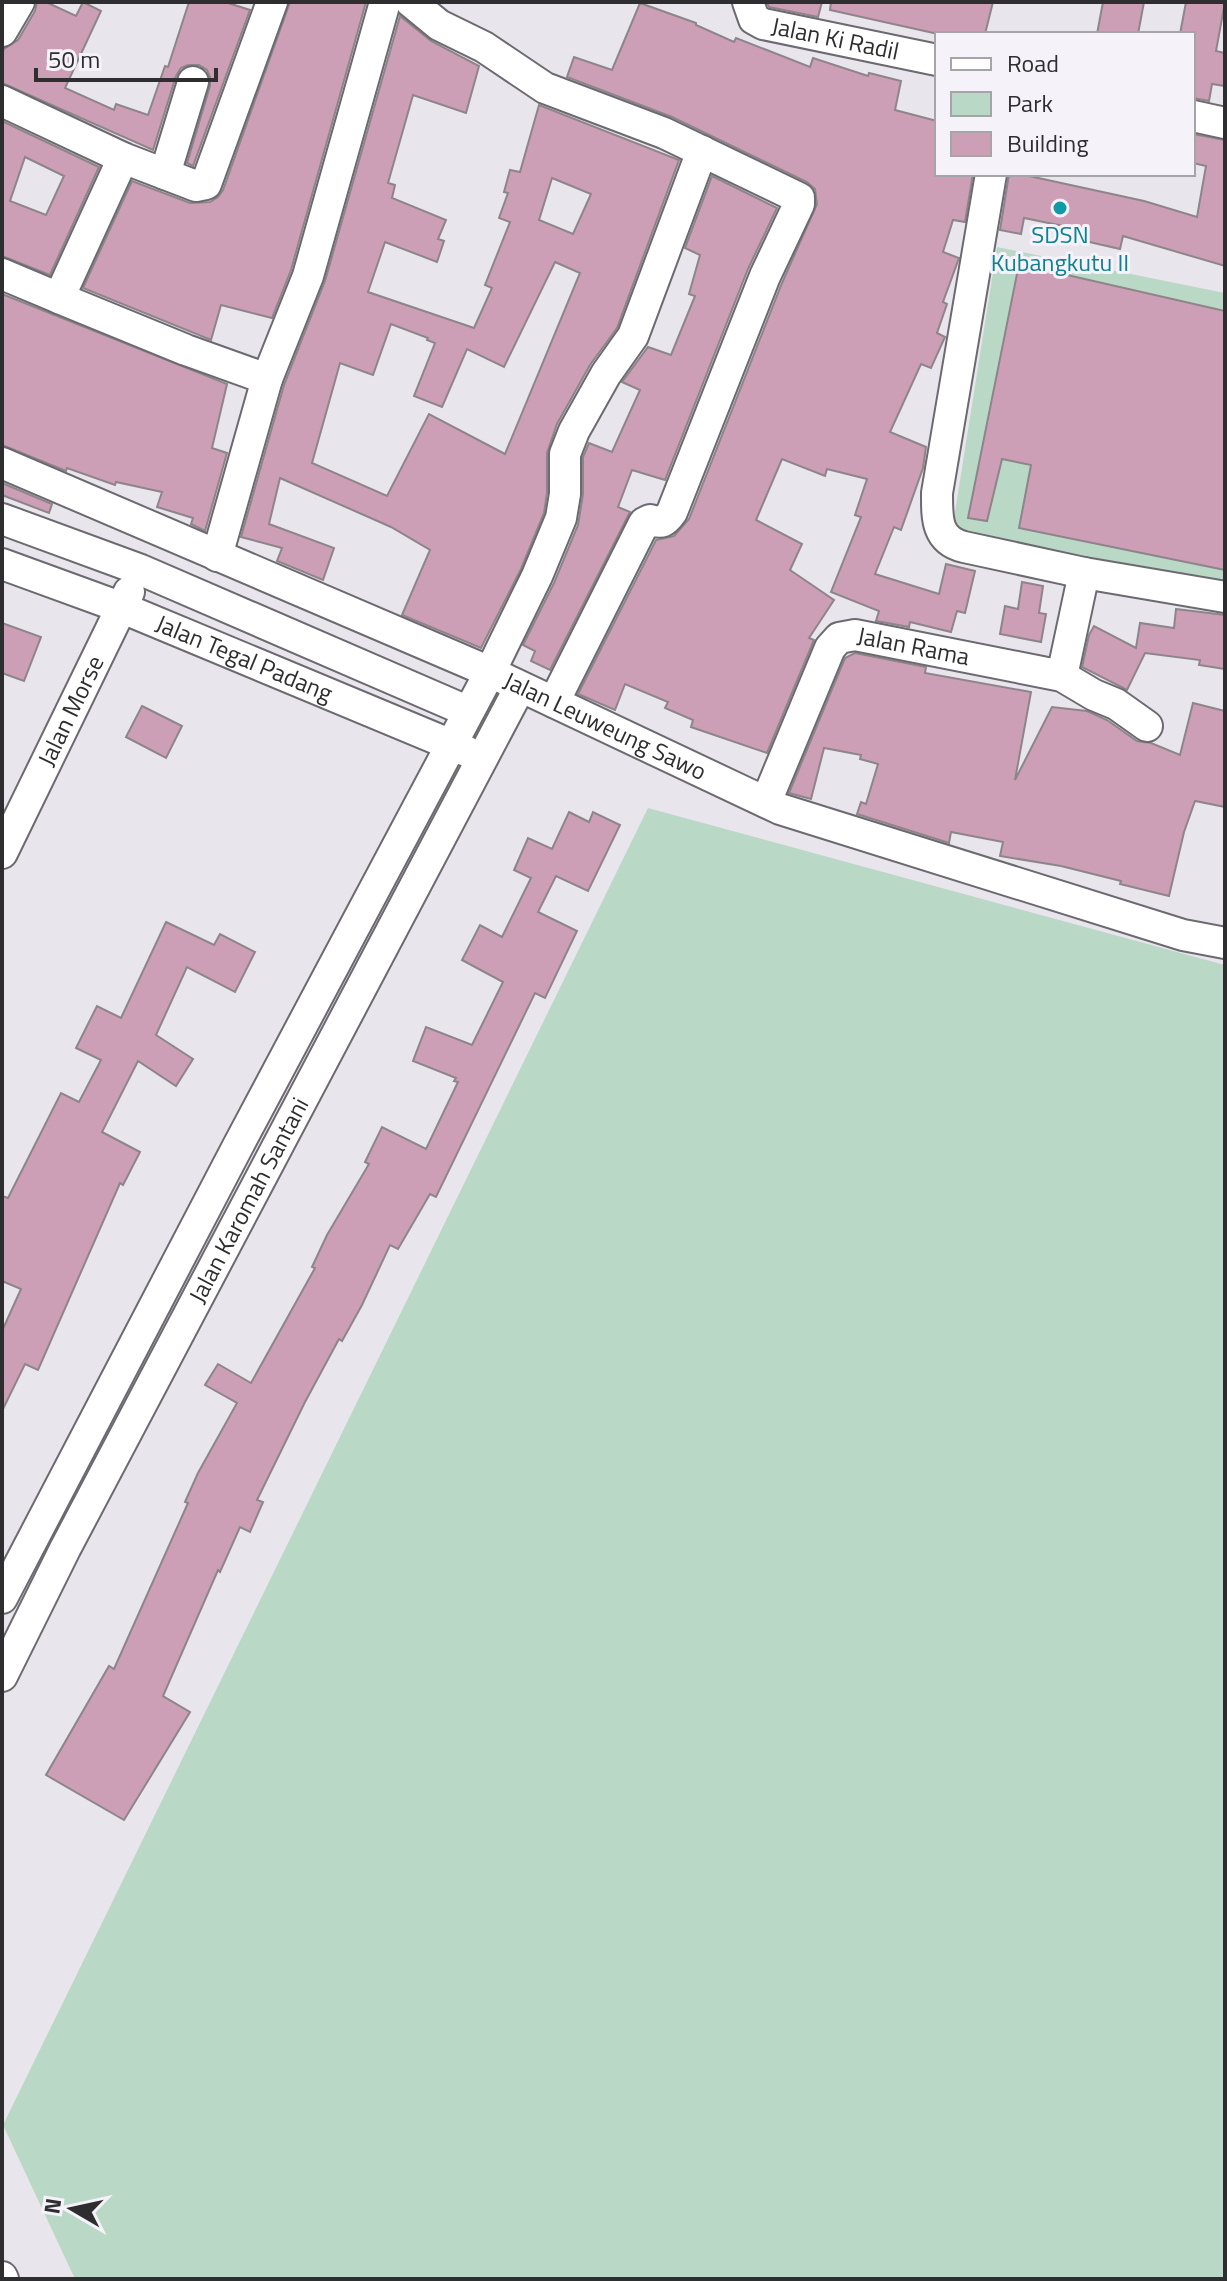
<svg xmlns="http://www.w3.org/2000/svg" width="1227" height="2281" font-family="'Titillium Web',sans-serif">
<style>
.green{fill:#bad8c6}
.building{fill:#cc9fb6;stroke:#8d8589;stroke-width:2;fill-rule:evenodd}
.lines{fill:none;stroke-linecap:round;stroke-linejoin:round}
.minor-casing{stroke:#6c6970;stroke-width:34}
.minor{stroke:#fff;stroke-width:30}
.culture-dot{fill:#0f9aa8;stroke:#f6f2fa;stroke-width:3}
.labels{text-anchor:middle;stroke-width:6;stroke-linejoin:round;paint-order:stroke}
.street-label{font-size:24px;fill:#2e2d2f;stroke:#f6f2fa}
.culture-label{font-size:24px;fill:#0d838f;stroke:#f6f2fa}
</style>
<rect width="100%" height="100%" fill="#e9e5ed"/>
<g class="green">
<polygon points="997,247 1225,293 1225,595 952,531"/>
<polygon points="648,808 1225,965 1225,2279 75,2279 3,2125"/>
</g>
<g class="building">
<polygon points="37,2 46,2 76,16 83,2 101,11 65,88 114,110 116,104 148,115 165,66 168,67 189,2 225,2 250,10 193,166 187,163 210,86 210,77 207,70 199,65 188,65 181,68 176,76 153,150 2,83 2,53 4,49 18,40 35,11"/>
<polygon points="290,2 366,2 291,270 272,318 221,305 211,340 83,288 132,181 190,203 210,202 218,197 223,190"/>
<polygon points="767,2 822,2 818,17 769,7"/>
<polygon points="831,2 993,2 985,34 938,34 830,10"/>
<polygon points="1103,2 1144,2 1138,34 1097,34"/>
<polygon points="1186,2 1225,2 1216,51 1225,53 1225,86 1212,84 1209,101 1193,98 1193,34 1180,34"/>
<polygon points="640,3 696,23 696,25 734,42 736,38 810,67 813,58 868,76 869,73 901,81 895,110 937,121 937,174 973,174 965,222 953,220 943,252 959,258 943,302 947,304 937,333 945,337 931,368 921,364 890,432 926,447 923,468 901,530 894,527 875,574 939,594 946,564 975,571 965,613 957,611 951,632 910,622 909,627 876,621 879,611 831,592 861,517 855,515 867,479 827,469 825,476 782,459 756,520 802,544 790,570 834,600 809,638 814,640 767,753 691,727 693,720 665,708 668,702 625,684 615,710 578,694 656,540 674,536 689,519 782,283 817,204 815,189 807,182 672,117 567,77 574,57 612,70"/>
<path d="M400,16L431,41L479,66L466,113L413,95L388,183L395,185L392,198L446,220L438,239L444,241L437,262L385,242L368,292L474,328L492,288L485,285L510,222L499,218L508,193L504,192L510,170L520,172L539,105L679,160L617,328L590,365L557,424L547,453V493L544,513L521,569L481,648L402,615L430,550L391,527L280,478L269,524L334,548L323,580L277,561L282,548L241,537L284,385L325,281ZM552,178L591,194L573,234L539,220ZM555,262L580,273L505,454L429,414L387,496L312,463L340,363L373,375L391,324L428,338L427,340L435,343L414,396L442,407L467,349L504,367Z"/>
<path d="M2,121L99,167L50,275L2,256ZM25,157L64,176L46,215L10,201Z"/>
<polygon points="1193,134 1225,140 1225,266 1123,236 1120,249 1076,239 1078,229 1024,218 1021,234 1000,230 1009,174 1020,174 1144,201 1197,217 1206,166 1193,163"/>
<polygon points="712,176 777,208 748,269 665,480 632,470 618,507 630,512 550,670 531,661 535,651 523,645 554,583 578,525 583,494 583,457 589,443 612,452 640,390 622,382 648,347 671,355 695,296 689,294 700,255 685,248"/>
<polygon points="1019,264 1225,311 1225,570 1019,528 1031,465 1002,459 987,521 968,518"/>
<polygon points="2,294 227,384 212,448 227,453 205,531 191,524 193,518 157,507 162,492 116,482 115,485 67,468 66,471 2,445"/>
<polygon points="2,483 52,504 49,513 2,495"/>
<polygon points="1022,582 1043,586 1039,613 1046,614 1041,642 1000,634 1005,606 1018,609"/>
<polygon points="1176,609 1225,615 1225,669 1199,665 1200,660 1145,653 1127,690 1082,667 1089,635 1094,626 1136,648 1140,623 1174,628"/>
<polygon points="2,623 41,637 24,681 2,673"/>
<polygon points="855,653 926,667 925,673 1031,692 1015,780 1052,707 1087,711 1107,720 1137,741 1151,743 1180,755 1193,703 1225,711 1225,807 1195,801 1184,832 1169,896 1120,884 1121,881 1061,866 1000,856 1003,842 951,832 949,843 857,814 861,802 866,804 878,764 860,759 861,755 824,748 811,799 789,793 845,658"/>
<polygon points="142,706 182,726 166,758 126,737"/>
<polygon points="569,812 589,822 593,812 620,825 588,891 556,876 538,912 577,931 545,998 535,993 436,1197 430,1194 398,1249 390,1245 362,1305 342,1341 339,1339 305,1402 257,1500 263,1502 250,1532 240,1527 220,1572 218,1570 163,1696 190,1712 124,1820 46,1775 109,1666 114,1669 188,1503 185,1502 198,1473 237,1403 205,1385 218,1364 251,1383 315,1268 312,1267 327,1235 369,1164 365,1162 382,1127 426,1149 458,1082 454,1081 456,1078 413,1061 426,1027 472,1045 503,982 462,960 480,925 502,937 531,878 514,870 528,838 552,849"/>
<polygon points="166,922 214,945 220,934 255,952 235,992 187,967 156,1035 193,1059 176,1086 138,1061 102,1132 140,1152 123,1185 120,1183 38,1370 25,1364 2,1411 2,1331 21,1289 2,1281 2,1196 8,1198 61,1093 79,1102 101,1060 76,1048 97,1006 121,1018"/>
</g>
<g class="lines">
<defs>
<g id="minor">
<path d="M411,2L439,25L484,47L545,88L664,133L799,198V204L765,276L672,512C665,522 662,524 650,520L644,523L554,702"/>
<path id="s1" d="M748,2L754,19L763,24L937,60"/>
<polyline points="2,31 19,2"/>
<polyline points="2,101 123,158"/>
<polyline points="1193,116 1225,123"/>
<polyline points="165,174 193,82"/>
<path d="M991,174L937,493C937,518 936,540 964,547L1084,573L1225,597"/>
<polyline points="2,274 59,298 123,158 196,186 206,184 272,2"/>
<polyline points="59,298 186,350 267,379 217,556"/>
<polyline points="267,379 308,276 385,2"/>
<path id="s2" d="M2,463L490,672L780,809L1183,935L1225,943"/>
<polyline points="2,519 141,570 467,711"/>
<path id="s3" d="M2,564L120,607L466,751"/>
<polyline points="1062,676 1084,573"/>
<path id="s4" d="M766,802L830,648L839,638L855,635L1062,676L1094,695L1116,704L1147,726"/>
<path id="s5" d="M2,853L129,592"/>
<polyline points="2,1598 238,1146 490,672 537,576 561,518 565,494 565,454 574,431 606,374 633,336 702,151"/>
<path id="s6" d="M2,1676L65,1549L520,687"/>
<polyline points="2,2277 3,2279"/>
</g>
</defs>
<use href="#minor" class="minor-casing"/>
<use href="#minor" class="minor"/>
</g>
<circle class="culture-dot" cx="1060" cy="208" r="8"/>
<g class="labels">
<g class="street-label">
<text dy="8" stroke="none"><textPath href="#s1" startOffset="102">Jalan Ki Radil</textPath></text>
<text dy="8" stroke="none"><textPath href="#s4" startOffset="256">Jalan Rama</textPath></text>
<text dy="8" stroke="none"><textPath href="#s3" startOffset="260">Jalan Tegal Padang</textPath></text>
<text dy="8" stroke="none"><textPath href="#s5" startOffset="158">Jalan Morse</textPath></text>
<text dy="8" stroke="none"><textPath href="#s2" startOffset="658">Jalan Leuweung Sawo</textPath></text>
<text dy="8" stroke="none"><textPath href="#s6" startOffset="536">Jalan Karomah Santani</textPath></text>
</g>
<g class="culture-label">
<text x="1060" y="243">SDSN<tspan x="1060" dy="28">Kubangkutu II</tspan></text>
</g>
</g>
<rect width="1227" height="2281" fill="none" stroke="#2e2d2f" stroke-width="8"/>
<rect x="935" y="32" width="260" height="144" fill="#f6f2fa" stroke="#a6a3a9" stroke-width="2"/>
<rect x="951" y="58" width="40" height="12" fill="#ffffff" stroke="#a6a3a9" stroke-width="2"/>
<text x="1007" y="72" font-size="24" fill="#2e2d2f">Road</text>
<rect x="951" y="92" width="40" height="24" fill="#bad8c6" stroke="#a6a3a9" stroke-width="2"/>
<text x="1007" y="112" font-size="24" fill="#2e2d2f">Park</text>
<rect x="951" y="132" width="40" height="24" fill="#cc9fb6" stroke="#a6a3a9" stroke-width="2"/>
<text x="1007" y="152" font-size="24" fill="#2e2d2f">Building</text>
<g transform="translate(72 2209) rotate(279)" stroke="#f6f2fa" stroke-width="6" paint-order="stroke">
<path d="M0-6L14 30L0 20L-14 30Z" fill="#2e2d2f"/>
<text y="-12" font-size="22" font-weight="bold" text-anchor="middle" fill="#2e2d2f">N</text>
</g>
<path d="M36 68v12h180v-12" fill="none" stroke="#2e2d2f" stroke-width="4"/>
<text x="48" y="68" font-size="24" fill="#2e2d2f" stroke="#f6f2fa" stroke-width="6" paint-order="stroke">50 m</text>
</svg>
